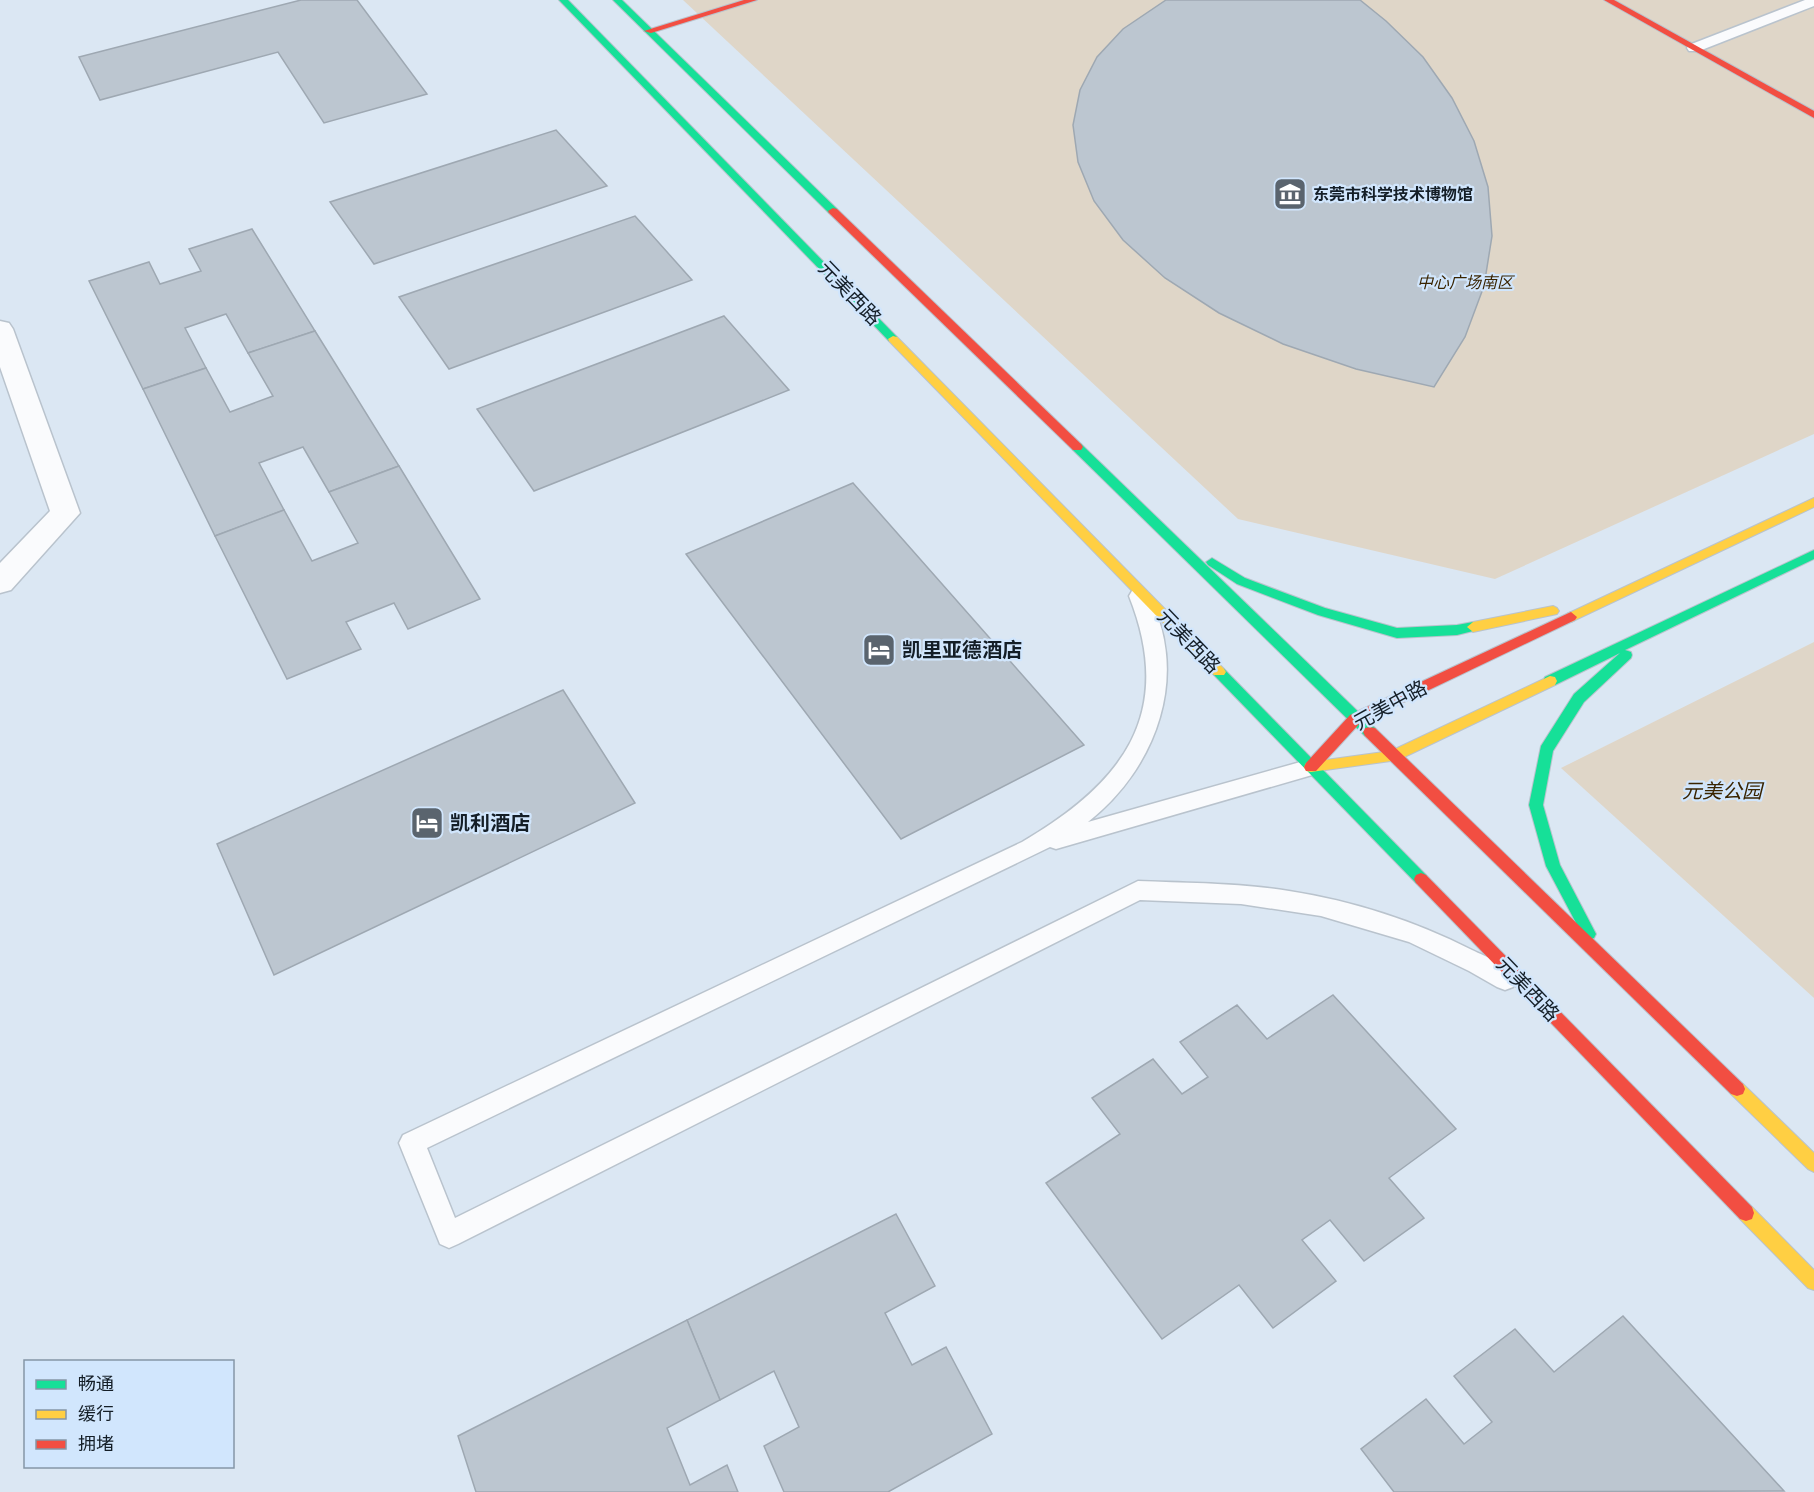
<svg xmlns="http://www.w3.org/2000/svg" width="1814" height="1492" font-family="'Zilla Slab','Noto Sans SC',serif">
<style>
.green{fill:#dfd6c8}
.building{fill:#bcc6d0;stroke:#9ea8b2;stroke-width:1.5}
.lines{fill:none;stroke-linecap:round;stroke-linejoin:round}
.lane-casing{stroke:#b9c3cd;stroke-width:3}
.street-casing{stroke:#b9c3cd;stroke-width:3}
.fast-casing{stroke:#b9c3cd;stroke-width:2}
.slow-casing{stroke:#b9c3cd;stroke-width:2}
.jam-casing{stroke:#b9c3cd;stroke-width:2}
.lane{fill:#fafbfd;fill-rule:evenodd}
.street{fill:#fafbfd;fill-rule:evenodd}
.fast{fill:#16e098;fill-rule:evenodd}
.slow{fill:#ffcf43;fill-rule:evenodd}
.jam{fill:#f24e42;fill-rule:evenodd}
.labels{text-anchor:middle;stroke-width:4.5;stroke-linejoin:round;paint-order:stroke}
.far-poi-label{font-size:16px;font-weight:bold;fill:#141e27;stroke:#d1e6fd;text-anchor:start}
.far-park-label{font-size:16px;font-style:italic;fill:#3a2400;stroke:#d1e6fd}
.street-label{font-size:20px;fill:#141e27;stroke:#d1e6fd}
.poi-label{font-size:20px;font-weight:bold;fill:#141e27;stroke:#d1e6fd;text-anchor:start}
.park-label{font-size:20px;font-style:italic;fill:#3a2400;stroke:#d1e6fd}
</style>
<rect width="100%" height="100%" fill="#dbe7f3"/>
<g class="green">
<polygon points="683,0 1814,0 1814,434 1495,579 1238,519"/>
<polygon points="1814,642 1814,998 1561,768"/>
</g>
<g class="building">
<polygon points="301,0 357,0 427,94 324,123 278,52 100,100 79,57"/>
<polygon points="1166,0 1360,0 1386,21 1423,57 1452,98 1474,141 1488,187 1492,236 1484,286 1465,337 1434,387 1356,369 1283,344 1219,313 1165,278 1123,240 1094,201 1078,162 1073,125 1080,90 1097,57 1123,29"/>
<polygon points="556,130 607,186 374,264 330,202"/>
<polygon points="635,216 692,280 449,369 399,297"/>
<polygon points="252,229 315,331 248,353 226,314 185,328 206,368 143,389 89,281 149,262 160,284 201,271 189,249"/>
<polygon points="724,316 789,390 534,491 477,409"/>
<polygon points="315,331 399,466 329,492 303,447 259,463 284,510 215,536 143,389 206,368 230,412 273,396 248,353"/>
<polygon points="399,466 480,599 408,629 394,603 346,622 361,649 287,679 215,536 284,510 312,561 358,543 329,492"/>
<polygon points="853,483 1084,745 901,839 686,554"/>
<polygon points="563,690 635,803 274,975 217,844"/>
<polygon points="1333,995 1456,1129 1389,1178 1424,1218 1364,1261 1330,1220 1302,1240 1336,1281 1273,1328 1239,1285 1162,1339 1046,1183 1120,1134 1092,1098 1153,1059 1182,1094 1208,1077 1180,1042 1237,1005 1267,1039"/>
<polygon points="896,1214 935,1286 885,1313 912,1365 946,1347 992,1434 888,1492 784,1492 764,1446 799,1427 774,1371 720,1400 687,1320"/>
<polygon points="1623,1316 1784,1491 1394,1492 1361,1449 1426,1399 1464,1444 1492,1422 1454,1376 1515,1329 1554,1372"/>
<polygon points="687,1320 720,1400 667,1428 690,1485 727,1465 738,1492 476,1492 458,1436"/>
</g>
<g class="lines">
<defs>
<g id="lane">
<polygon points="1805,0 1814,0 1814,6 1699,51 1689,51 1687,48 1689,45"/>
<path d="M1139,589L1146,591C1192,672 1157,768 1088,822L1311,759L1319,761L1322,767L1319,773L1056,849L1050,847L427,1148L455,1218L1138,881C1188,883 1239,883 1289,891C1353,901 1415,921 1472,950C1486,957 1510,965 1517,980L1513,987L1505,990L1497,987L1469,971L1409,942L1321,916L1241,904L1140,900L458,1244L449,1248L440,1244L399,1143L403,1135L1022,842C1123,783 1176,714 1129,596L1132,591Z"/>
</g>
<polygon id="street" points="0,321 9,323 13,329 80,513 11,590 0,593 0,563 50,511 0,367"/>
<g id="fast">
<polygon points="559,0 568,0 897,337 897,341 889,341"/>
<polygon points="613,0 622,0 837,209 837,213 829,213"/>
<polygon points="1077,443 1081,444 1375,728 1377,732 1375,736 1365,736 1073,450 1071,447"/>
<polygon points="1814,550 1814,559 1625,650 1631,652 1632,655 1631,658 1584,702 1553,751 1543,805 1560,865 1596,934 1594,938 1589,940 1584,938 1546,866 1529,805 1541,746 1574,694 1620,653 1555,685 1545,685 1543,681 1545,677"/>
<polygon points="1212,558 1245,578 1325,608 1397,628 1457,625 1473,622 1479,627 1477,630 1457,635 1397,638 1318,615 1237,584 1208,565 1206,562"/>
<polygon points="1219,667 1224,669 1426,875 1428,879 1426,883 1421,885 1416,883 1214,675 1212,672 1214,669"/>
</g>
<g id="slow">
<polygon points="893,336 897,337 1224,669 1226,672 1224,675 1214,675 889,341 888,339"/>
<polygon points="1814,498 1814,507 1575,620 1571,622 1565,617 1567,614"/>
<polygon points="1553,606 1557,608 1559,611 1557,614 1473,632 1467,627 1473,622"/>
<polygon points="1550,676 1555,677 1557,681 1555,685 1398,760 1311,772 1306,771 1304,767 1306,763 1311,762 1391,751"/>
<polygon points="1737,1082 1743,1084 1814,1153 1814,1172 1808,1169 1731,1094 1729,1089 1731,1084"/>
<polygon points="1746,1205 1752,1207 1814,1270 1814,1290 1808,1288 1740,1219 1738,1213 1740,1207"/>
</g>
<g id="jam">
<polygon points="744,0 757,0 651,33 644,31"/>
<polygon points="1604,0 1614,0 1814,111 1814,118"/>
<polygon points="833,208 837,209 1081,444 1083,447 1081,450 1073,450 829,213 828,211"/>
<polygon points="1571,612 1577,617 1575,620 1360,723 1316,771 1306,771 1304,767 1306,763 1350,715"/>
<polygon points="1370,727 1375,728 1743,1084 1745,1089 1743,1094 1737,1096 1731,1094 1365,736 1363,732 1365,728"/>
<polygon points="1421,873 1426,875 1752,1207 1754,1213 1752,1219 1746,1221 1740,1219 1416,883 1414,879 1416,875"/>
</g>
</defs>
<use href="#lane" class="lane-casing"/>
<use href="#street" class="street-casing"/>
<use href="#fast" class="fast-casing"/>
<use href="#slow" class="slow-casing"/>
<use href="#jam" class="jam-casing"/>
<use href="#lane" class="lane"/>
<use href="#street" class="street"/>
<use href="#fast" class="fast"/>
<use href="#slow" class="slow"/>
<use href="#jam" class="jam"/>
</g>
<defs>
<symbol id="museum-square" viewBox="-11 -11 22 22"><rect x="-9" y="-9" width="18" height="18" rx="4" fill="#5a646e" stroke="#d1e6fd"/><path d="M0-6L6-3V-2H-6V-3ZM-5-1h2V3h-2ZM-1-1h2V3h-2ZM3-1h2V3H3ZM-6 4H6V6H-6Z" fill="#fff"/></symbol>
<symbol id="hotel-square" viewBox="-11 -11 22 22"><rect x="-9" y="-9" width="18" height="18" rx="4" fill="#5a646e" stroke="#d1e6fd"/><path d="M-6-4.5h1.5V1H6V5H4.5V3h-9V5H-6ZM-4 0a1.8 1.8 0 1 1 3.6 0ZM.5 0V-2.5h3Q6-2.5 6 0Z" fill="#fff"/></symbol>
</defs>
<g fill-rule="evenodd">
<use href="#museum-square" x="1271" y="175" width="38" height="38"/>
<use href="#hotel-square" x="860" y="631" width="38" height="38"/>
<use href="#hotel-square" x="408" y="804" width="38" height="38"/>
</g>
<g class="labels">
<g class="far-poi-label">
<text x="1313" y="200">东莞市科学技术博物馆</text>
</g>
<g class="far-park-label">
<text x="1465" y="288">中心广场南区</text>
</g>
<g class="street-label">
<text transform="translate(850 293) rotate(46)" y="7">元美西路</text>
<text transform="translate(1189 641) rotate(46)" y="7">元美西路</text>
<text transform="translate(1390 705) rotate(-29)" y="7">元美中路</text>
<text transform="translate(1528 989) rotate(46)" y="7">元美西路</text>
</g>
<g class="poi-label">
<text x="902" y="657">凯里亚德酒店</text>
<text x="450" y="830">凯利酒店</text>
</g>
<g class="park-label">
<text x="1722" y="798">元美公园</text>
</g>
</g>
<rect x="24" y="1360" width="210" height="108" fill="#d1e6fd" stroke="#8596a7" stroke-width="1.5"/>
<rect x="36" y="1380" width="30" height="9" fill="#16e098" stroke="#8596a7" stroke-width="1.5"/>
<text x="78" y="1390" font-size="18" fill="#141e27">畅通</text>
<rect x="36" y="1410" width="30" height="9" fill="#ffcf43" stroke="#8596a7" stroke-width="1.5"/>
<text x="78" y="1420" font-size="18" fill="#141e27">缓行</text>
<rect x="36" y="1440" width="30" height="9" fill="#f24e42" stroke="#8596a7" stroke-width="1.5"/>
<text x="78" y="1450" font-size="18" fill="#141e27">拥堵</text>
</svg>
